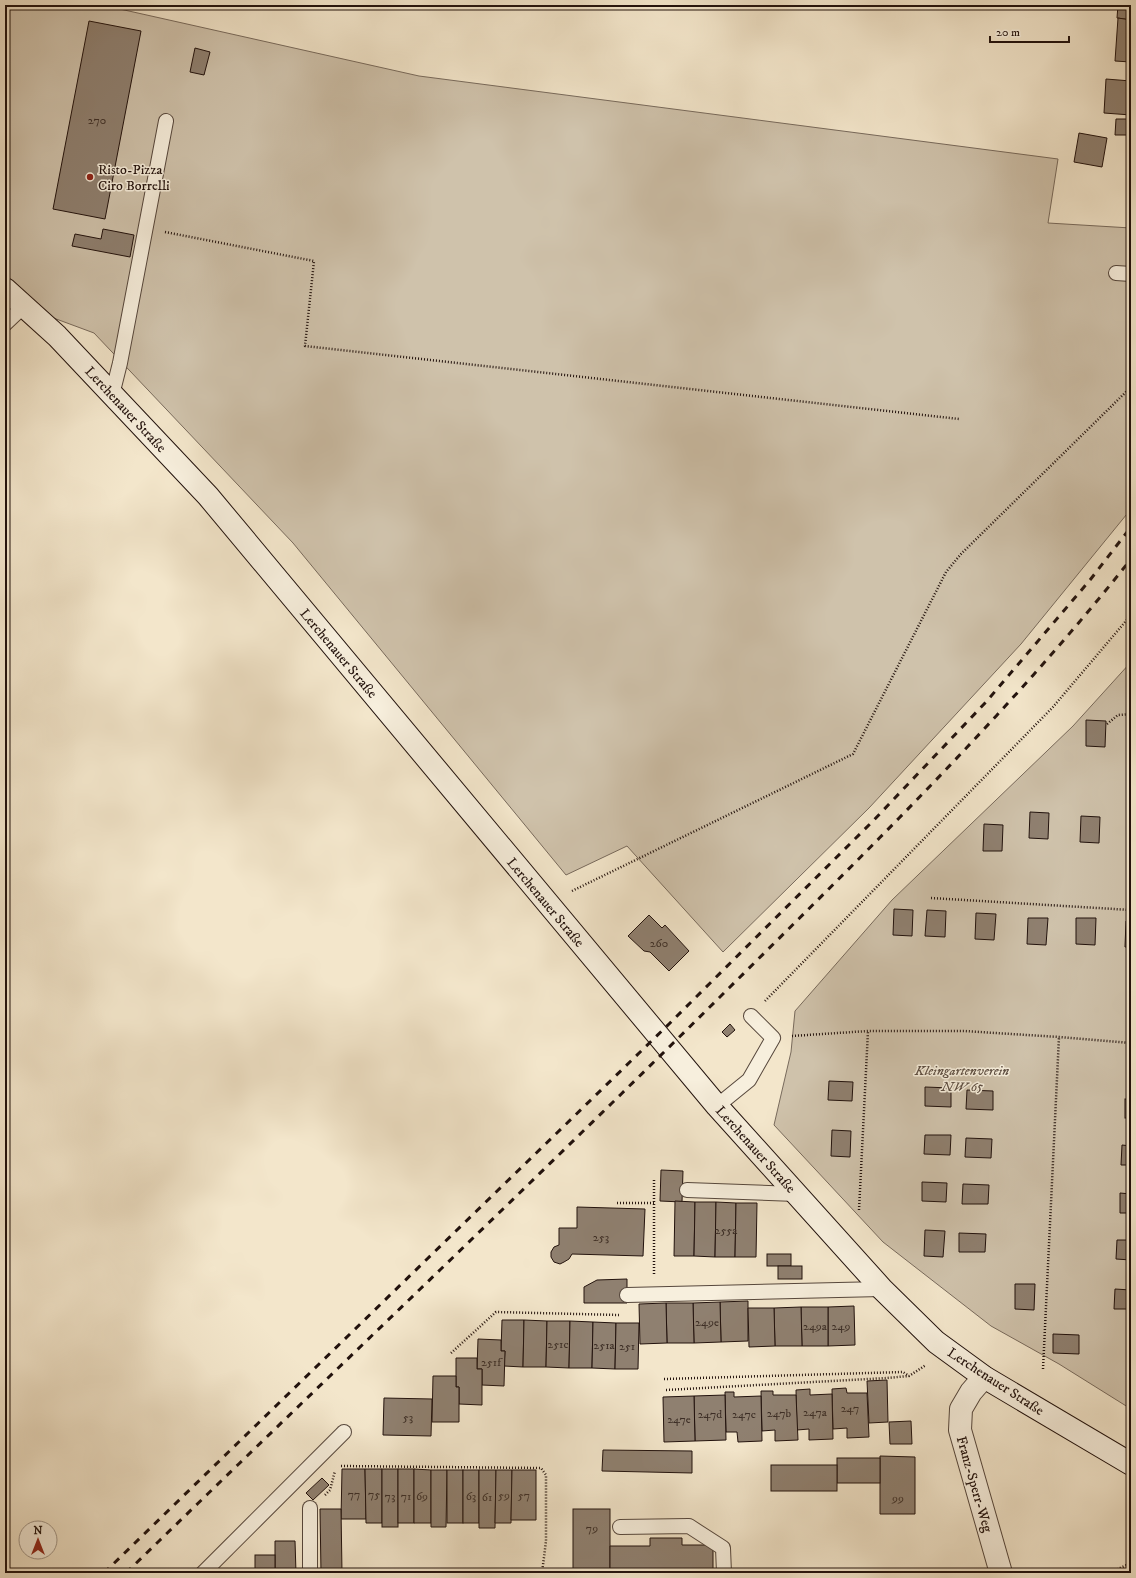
<svg xmlns="http://www.w3.org/2000/svg" width="1136" height="1578" font-family="'IM FELL DW Pica',serif">
<style>
.green{fill:#cfc2ab;stroke:#786a5c}
.building{fill:#8f8070;stroke:#22120d}
.lines{fill:none;stroke-linecap:round;stroke-linejoin:round}
.service-casing{stroke:#56473c;stroke-width:16}
.minor-casing{stroke:#56473c;stroke-width:24}
.secondary-casing{stroke:#22120d;stroke-width:24}
.path{stroke:#22120d;stroke-width:2.5;stroke-dasharray:1 2;stroke-linecap:butt}
.service{stroke:#f7efdd;stroke-width:14}
.minor{stroke:#f7efdd;stroke-width:22}
.secondary{stroke:#f7efdd;stroke-width:22}
.rail{stroke:#22120d;stroke-width:3;stroke-dasharray:7 7;stroke-linecap:butt}
.poi-dot{fill:#8f2418;stroke:#f7efdd;stroke-width:1.5}
.labels{text-anchor:middle;stroke-width:3;stroke-linejoin:round;paint-order:stroke}
.number-label{font-size:12px;fill:#3d2e26}
.poi-label{font-size:14px;fill:#22120d;stroke:#f7efdd;text-anchor:start}
.street-label{font-size:14px;fill:#22120d;stroke:#f7efdd}
.park-label{font-size:14px;font-style:italic;fill:#5f5044;stroke:#f7efdd}
</style>
<rect width="100%" height="100%" fill="#f3e6cb"/>
<filter id="stains"><feTurbulence type="fractalNoise" baseFrequency=".005" numOctaves="4"/><feColorMatrix values="0 0 0 0 .2 0 0 0 0 .09 0 0 0 0 .02 0 0 0 .5 -.17"/></filter>
<radialGradient id="worn" r=".72"><stop offset=".6" stop-color="#630" stop-opacity="0"/><stop offset="1" stop-color="#630" stop-opacity=".3"/></radialGradient>
<g class="green">
<polygon points="5,5 102,5 419,76 1058,159 1048,223 1131,228 1131,509 1021,644 869,808 723,952 627,846 566,875 293,543 94,333 5,300"/>
<polygon points="1131,662 1131,1409 1059,1364 991,1326 883,1242 774,1125 791,1052 795,1011 892,900 1073,726"/>
</g>
<g class="building">
<polygon points="1118,5 1131,5 1131,20 1117,18"/>
<polygon points="1118,18 1131,20 1131,62 1115,61"/>
<polygon points="89,21 141,31 105,219 53,209"/>
<polygon points="195,48 210,52 204,75 190,72"/>
<polygon points="1106,79 1131,81 1131,115 1104,113"/>
<polygon points="1116,119 1131,119 1131,135 1115,135"/>
<polygon points="1079,133 1107,138 1102,167 1074,162"/>
<polygon points="103,229 134,235 130,257 72,246 75,234 101,239"/>
<polygon points="1086,720 1106,721 1105,747 1086,746"/>
<polygon points="1030,812 1049,813 1048,839 1029,838"/>
<polygon points="1081,816 1100,817 1099,843 1080,842"/>
<polygon points="984,824 1003,825 1002,851 983,851"/>
<polygon points="894,909 913,910 912,936 893,935"/>
<polygon points="927,910 946,911 945,937 925,936"/>
<polygon points="976,913 996,914 994,940 975,939"/>
<polygon points="649,915 662,928 665,925 689,951 669,971 650,952 644,951 628,936"/>
<polygon points="1028,918 1048,918 1046,945 1027,944"/>
<polygon points="1076,918 1096,918 1095,945 1076,944"/>
<polygon points="1126,921 1131,921 1131,947 1125,947"/>
<polygon points="730,1024 735,1030 727,1037 722,1032"/>
<polygon points="829,1081 853,1082 852,1101 828,1100"/>
<polygon points="925,1087 951,1088 951,1107 925,1106"/>
<polygon points="967,1090 993,1091 993,1110 966,1109"/>
<rect x="1125" y="1099" width="6" height="19"/>
<polygon points="832,1130 851,1131 850,1157 831,1156"/>
<polygon points="925,1135 951,1135 950,1155 924,1154"/>
<polygon points="966,1138 992,1139 991,1158 965,1157"/>
<polygon points="1122,1145 1131,1146 1131,1165 1121,1165"/>
<polygon points="661,1170 683,1171 682,1202 660,1201"/>
<polygon points="922,1182 947,1183 946,1202 922,1201"/>
<polygon points="963,1184 989,1185 988,1204 962,1204"/>
<polygon points="1120,1193 1131,1194 1131,1213 1120,1213"/>
<polygon points="675,1201 695,1202 694,1256 674,1256"/>
<polygon points="695,1202 716,1202 715,1257 694,1256"/>
<polygon points="716,1202 736,1203 735,1257 715,1257"/>
<polygon points="736,1203 757,1203 756,1257 735,1257"/>
<polygon points="577,1207 645,1209 643,1256 572,1254 569,1259 564,1262 560,1264 554,1262 551,1257 551,1252 554,1247 559,1245 559,1228 577,1228"/>
<polygon points="925,1230 945,1231 943,1257 924,1256"/>
<polygon points="959,1233 986,1234 985,1252 959,1252"/>
<polygon points="1117,1240 1131,1240 1131,1260 1116,1259"/>
<rect x="767" y="1254" width="24" height="12"/>
<rect x="778" y="1266" width="24" height="13"/>
<polygon points="627,1279 627,1303 584,1303 584,1287 597,1280"/>
<polygon points="1015,1284 1035,1284 1034,1310 1015,1309"/>
<polygon points="1115,1289 1131,1290 1131,1309 1114,1309"/>
<polygon points="748,1301 748,1341 721,1342 720,1302"/>
<polygon points="720,1302 721,1342 694,1343 693,1303"/>
<polygon points="666,1303 693,1303 694,1343 667,1343"/>
<polygon points="666,1303 667,1343 640,1344 639,1304"/>
<polygon points="854,1306 855,1345 828,1346 828,1307"/>
<polygon points="801,1307 828,1307 828,1346 802,1346"/>
<polygon points="801,1307 802,1346 775,1346 774,1308"/>
<polygon points="748,1308 774,1308 775,1346 749,1347"/>
<polygon points="502,1320 524,1320 523,1367 504,1366 505,1351 501,1351"/>
<polygon points="524,1320 547,1321 546,1367 523,1367"/>
<polygon points="547,1321 570,1321 569,1368 546,1367"/>
<polygon points="570,1321 593,1322 592,1368 569,1368"/>
<polygon points="593,1322 616,1323 615,1369 592,1368"/>
<polygon points="616,1323 639,1323 638,1369 615,1369"/>
<polygon points="1053,1334 1079,1335 1079,1354 1053,1353"/>
<polygon points="478,1339 501,1340 501,1351 505,1351 504,1386 482,1385 482,1369 477,1369"/>
<polygon points="456,1358 477,1358 477,1369 482,1369 482,1405 459,1404 459,1387 456,1387"/>
<polygon points="433,1376 456,1376 456,1387 459,1387 459,1422 432,1422"/>
<polygon points="887,1380 888,1422 869,1423 867,1381"/>
<polygon points="846,1388 847,1393 867,1393 869,1437 847,1438 847,1428 833,1429 832,1389"/>
<polygon points="810,1389 810,1395 832,1394 833,1439 809,1440 809,1429 797,1430 796,1390"/>
<polygon points="761,1391 773,1391 773,1395 796,1395 798,1440 775,1441 775,1430 762,1431"/>
<polygon points="725,1392 734,1392 734,1397 761,1396 762,1441 738,1442 737,1432 726,1432"/>
<polygon points="725,1395 726,1440 695,1441 694,1396"/>
<polygon points="694,1396 695,1441 664,1442 663,1397"/>
<polygon points="384,1398 432,1399 431,1436 383,1435"/>
<polygon points="911,1421 912,1444 890,1444 889,1422"/>
<polygon points="603,1450 692,1451 692,1473 602,1471"/>
<polygon points="880,1456 915,1457 915,1514 880,1514"/>
<rect x="837" y="1458" width="43" height="25"/>
<rect x="771" y="1465" width="66" height="26"/>
<polygon points="342,1469 365,1469 366,1519 341,1519"/>
<polygon points="365,1469 382,1469 382,1523 366,1523"/>
<rect x="382" y="1469" width="16" height="58"/>
<rect x="398" y="1469" width="16" height="54"/>
<polygon points="414,1469 431,1470 431,1523 414,1523"/>
<polygon points="431,1470 447,1470 446,1527 431,1527"/>
<rect x="447" y="1470" width="16" height="53"/>
<rect x="463" y="1470" width="16" height="53"/>
<polygon points="479,1470 496,1470 495,1528 479,1528"/>
<polygon points="496,1470 512,1470 511,1523 495,1523"/>
<polygon points="512,1470 536,1470 536,1520 511,1520"/>
<polygon points="322,1478 329,1485 313,1500 306,1493"/>
<polygon points="320,1509 341,1509 342,1573 321,1573"/>
<rect x="573" y="1509" width="37" height="64"/>
<polygon points="650,1538 682,1538 682,1545 713,1545 713,1573 610,1573 610,1546 650,1546"/>
<polygon points="275,1541 295,1541 296,1573 275,1573"/>
<rect x="255" y="1555" width="20" height="18"/>
</g>
<g class="lines">
<defs>
<g id="service">
<polyline points="1116,273 1131,274"/>
<polyline points="5,324 24,306"/>
<polyline points="112,395 120,363 166,121"/>
<polyline points="717,1106 749,1080 773,1038 751,1016"/>
<polyline points="687,1190 796,1194"/>
<polyline points="627,1295 882,1289"/>
<polyline points="310,1508 310,1573"/>
<polyline points="620,1527 689,1526 723,1548 724,1573"/>
<polyline points="203,1573 344,1432"/>
</g>
<polyline id="minor" points="984,1377 971,1392 961,1409 960,1430 1001,1573"/>
<polyline id="secondary" points="5,289 57,336 208,496 717,1106 882,1289 936,1342 984,1377 1131,1464"/>
</defs>
<use href="#service" class="service-casing"/>
<use href="#minor" class="minor-casing"/>
<use href="#secondary" class="secondary-casing"/>
<g class="path">
<polyline points="165,232 314,261 305,346 959,419"/>
<polyline points="1107,724 1118,715 1131,714"/>
<polyline points="572,891 853,754 946,572 961,554 1131,387"/>
<polyline points="931,898 1131,910"/>
<polyline points="765,1001 1053,707 1131,615"/>
<polyline points="792,1036 868,1031 964,1031 1059,1037 1131,1043"/>
<polyline points="617,1203 654,1203"/>
<polyline points="859,1210 868,1031"/>
<polyline points="654,1274 654,1178"/>
<polyline points="451,1353 496,1312 619,1315"/>
<polyline points="1043,1369 1059,1037"/>
<polyline points="664,1379 903,1372 909,1376"/>
<polyline points="666,1390 887,1378 909,1376 926,1365"/>
<polyline points="341,1466 541,1468 546,1475 546,1541 542,1573"/>
<polyline points="325,1495 330,1490 335,1471"/>
<polyline points="1109,1573 1131,1563"/>
</g>
<use href="#service" class="service"/>
<use href="#minor" class="minor"/>
<use href="#secondary" class="secondary"/>
<g class="rail">
<polyline points="104,1573 669,1024 873,821 986,702 1090,580 1131,527"/>
<path d="M126,1573C327,1378 530,1185 729,988C868,850 1009,713 1131,559"/>
</g>
</g>
<circle class="poi-dot" cx="90" cy="177" r="4"/>
<g class="labels">
<g class="number-label">
<text x="97" y="124">270</text>
<text x="659" y="947">260</text>
<text x="726" y="1234">255a</text>
<text x="601" y="1241">253</text>
<text x="707" y="1326">249e</text>
<text x="815" y="1330">249a</text>
<text x="841" y="1330">249</text>
<text x="558" y="1348">251c</text>
<text x="604" y="1349">251a</text>
<text x="627" y="1350">251</text>
<text x="491" y="1366">251f</text>
<text x="850" y="1412">247</text>
<text x="815" y="1416">247a</text>
<text x="779" y="1417">247b</text>
<text x="710" y="1418">247d</text>
<text x="744" y="1418">247c</text>
<text x="408" y="1421">53</text>
<text x="679" y="1423">247e</text>
<text x="354" y="1498">77</text>
<text x="374" y="1498">75</text>
<text x="504" y="1499">59</text>
<text x="524" y="1499">57</text>
<text x="390" y="1500">73</text>
<text x="406" y="1500">71</text>
<text x="422" y="1500">69</text>
<text x="471" y="1500">63</text>
<text x="487" y="1501">61</text>
<text x="898" y="1502">99</text>
<text x="592" y="1532">79</text>
</g>
<g class="poi-label">
<text x="98" y="174">Risto-Pizza<tspan x="98" dy="16">Ciro Borrelli</tspan></text>
</g>
<g class="street-label">
<text transform="translate(126 409) rotate(47)" y="5">Lerchenauer Straße</text>
<text transform="translate(339 653) rotate(50)" y="5">Lerchenauer Straße</text>
<text transform="translate(546 902) rotate(50)" y="5">Lerchenauer Straße</text>
<text transform="translate(756 1149) rotate(48)" y="5">Lerchenauer Straße</text>
<text transform="translate(996 1381) rotate(33)" y="5">Lerchenauer Straße</text>
<text transform="translate(975 1484) rotate(74)" y="5">Franz-Sperr-Weg</text>
</g>
<g class="park-label">
<text x="962" y="1075">Kleingartenverein<tspan x="962" dy="16">NW 65</tspan></text>
</g>
</g>
<rect width="1136" height="1578" fill="none" stroke="#f3e6cb" stroke-width="20"/>
<rect x="6" y="6" width="1124" height="1566" fill="none" stroke="#22120d" stroke-width="2"/>
<rect x="10" y="10" width="1116" height="1558" fill="none" stroke="#22120d"/>
<g transform="translate(38 1540)"><circle r="19" fill="#f7efdd" stroke="#a2978a"/>
<path d="M0-3L7 15L0 10L-7 15Z" fill="#8f2418"/>
<text y="-6" font-size="11" font-weight="bold" text-anchor="middle" fill="#22120d">N</text>
</g>
<path d="M990 36v6h79v-6" fill="none" stroke="#22120d" stroke-width="2"/>
<text x="996" y="36" font-size="12" fill="#22120d" stroke="#f7efdd" stroke-width="3" paint-order="stroke">20 m</text>
<rect width="100%" height="100%" filter="url(#stains)"/>
<rect width="100%" height="100%" fill="url(#worn)"/>
</svg>
